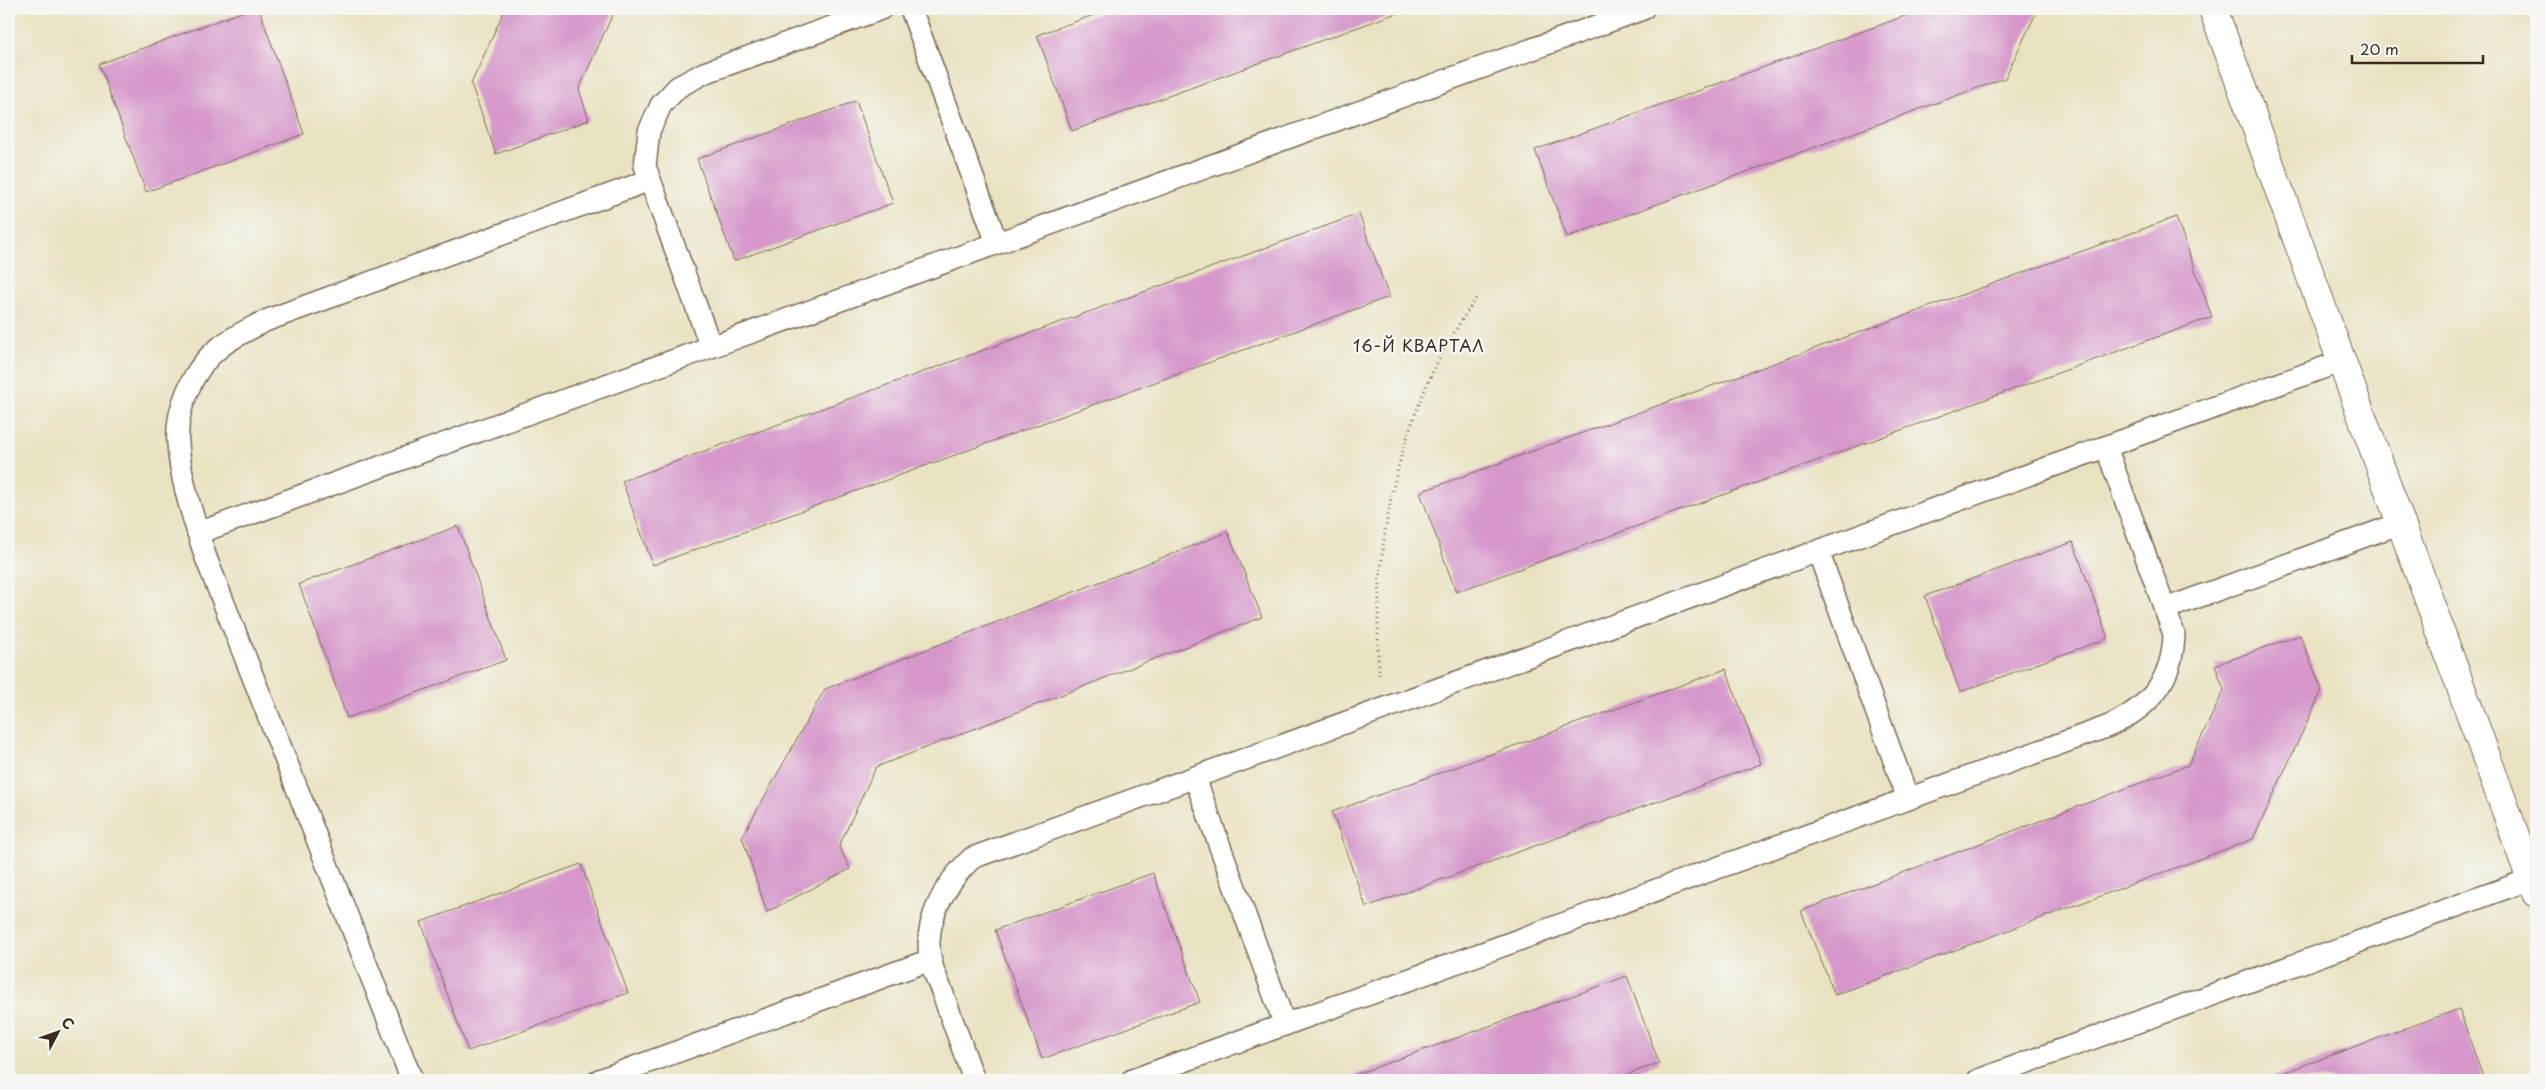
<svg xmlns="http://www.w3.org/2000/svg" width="2545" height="1089" font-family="'Playpen Sans',sans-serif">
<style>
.building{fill:#d698cb}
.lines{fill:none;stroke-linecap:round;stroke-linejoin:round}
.service-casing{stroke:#786b57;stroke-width:24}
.minor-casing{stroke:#786b57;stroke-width:30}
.path{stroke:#786b57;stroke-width:3;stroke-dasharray:1 4;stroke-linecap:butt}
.service{stroke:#fff;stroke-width:21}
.minor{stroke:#fff;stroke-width:28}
.labels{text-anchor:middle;stroke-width:5;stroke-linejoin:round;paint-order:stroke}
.quarter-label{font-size:16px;letter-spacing:1px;fill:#3b2a1e;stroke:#f6f6f2}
</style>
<rect width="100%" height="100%" fill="#f6f6f2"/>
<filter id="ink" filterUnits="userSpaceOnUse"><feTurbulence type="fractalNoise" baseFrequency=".02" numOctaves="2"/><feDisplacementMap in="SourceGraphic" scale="10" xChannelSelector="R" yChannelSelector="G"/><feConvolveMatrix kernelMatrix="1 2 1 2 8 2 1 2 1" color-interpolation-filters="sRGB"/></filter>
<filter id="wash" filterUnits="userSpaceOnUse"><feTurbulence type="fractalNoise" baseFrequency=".0096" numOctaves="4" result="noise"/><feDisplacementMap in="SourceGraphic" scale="20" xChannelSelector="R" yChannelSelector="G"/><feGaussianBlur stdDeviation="1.12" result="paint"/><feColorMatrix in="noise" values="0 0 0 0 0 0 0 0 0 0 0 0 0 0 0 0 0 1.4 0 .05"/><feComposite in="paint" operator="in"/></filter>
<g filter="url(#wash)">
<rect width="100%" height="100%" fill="#e9e3c2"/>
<g id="blocks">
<g class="building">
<polygon points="250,9 259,9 304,134 146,192 99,64"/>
<polygon points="505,9 615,9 579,89 589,120 496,154 471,84"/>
<polygon points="1111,9 1408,9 1072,131 1037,35"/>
<polygon points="1924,9 2038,9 2005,78 1567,237 1535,150"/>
<polygon points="856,101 893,203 734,261 697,159"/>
<polygon points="1359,214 1389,297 653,565 622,481"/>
<polygon points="2176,217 2212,317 1456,592 1420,492"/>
<polygon points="458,526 506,660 347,718 299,584"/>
<polygon points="1228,532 1262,617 876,767 839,846 850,869 767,912 742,837 825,689"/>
<polygon points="2073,542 2108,638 1960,692 1925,596"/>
<polygon points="2300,635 2322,690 2253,839 1835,995 1801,911 2188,765 2224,690 2215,665"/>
<polygon points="1726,669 1761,764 1366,907 1332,812"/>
<polygon points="581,864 628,993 468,1051 421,922"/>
<polygon points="1153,873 1200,1002 1042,1059 995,930"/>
<polygon points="1627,976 1659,1063 1612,1080 1341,1080"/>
<polygon points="2459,1009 2484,1080 2263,1080"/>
</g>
</g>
</g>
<g filter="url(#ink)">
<use href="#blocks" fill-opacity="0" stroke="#786b57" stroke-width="1"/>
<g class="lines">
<defs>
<g id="service">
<polyline points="911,9 997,243"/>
<polyline points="711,347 645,166 649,131 661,105 678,87 704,73 881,9"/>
<polyline points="198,533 1643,9"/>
<polyline points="1818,551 1908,799"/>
<polyline points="2165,609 2401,523"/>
<polyline points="1195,778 1285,1025"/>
<path d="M412,1080L206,558C195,523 180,480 178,443C175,410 193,368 219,348C232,337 250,329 265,321L650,180"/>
<polyline points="599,1080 930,960"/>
<path d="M974,1080C964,1053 954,1025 944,997C940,985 933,973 931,961C922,923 945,883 972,858L2342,361"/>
<path d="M1132,1080L2109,726C2150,707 2173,680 2174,634L2106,447"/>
<polyline points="1978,1080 2531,879"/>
</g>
<polyline id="minor" points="2213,9 2536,893"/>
</defs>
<use href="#service" class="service-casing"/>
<use href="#minor" class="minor-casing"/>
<path class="path" d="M1379,675C1374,561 1389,459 1440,357C1451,336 1464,317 1476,298"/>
<use href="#service" class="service"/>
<use href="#minor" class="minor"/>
</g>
</g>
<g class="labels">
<g class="quarter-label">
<text x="1419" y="352">16-Й КВАРТАЛ</text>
</g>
</g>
<rect width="2545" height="1089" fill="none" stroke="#f6f6f2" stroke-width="30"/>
<g transform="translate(58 1032) rotate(49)" stroke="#f6f6f2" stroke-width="4" paint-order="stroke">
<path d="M0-4L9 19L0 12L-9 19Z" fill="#3b2a1e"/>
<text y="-8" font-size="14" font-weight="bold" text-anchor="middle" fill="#3b2a1e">С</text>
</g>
<path d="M2352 55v8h131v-8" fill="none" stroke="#3b2a1e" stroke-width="2.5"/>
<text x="2360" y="55" font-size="15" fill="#3b2a1e" stroke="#f6f6f2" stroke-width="4" paint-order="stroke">20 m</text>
</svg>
